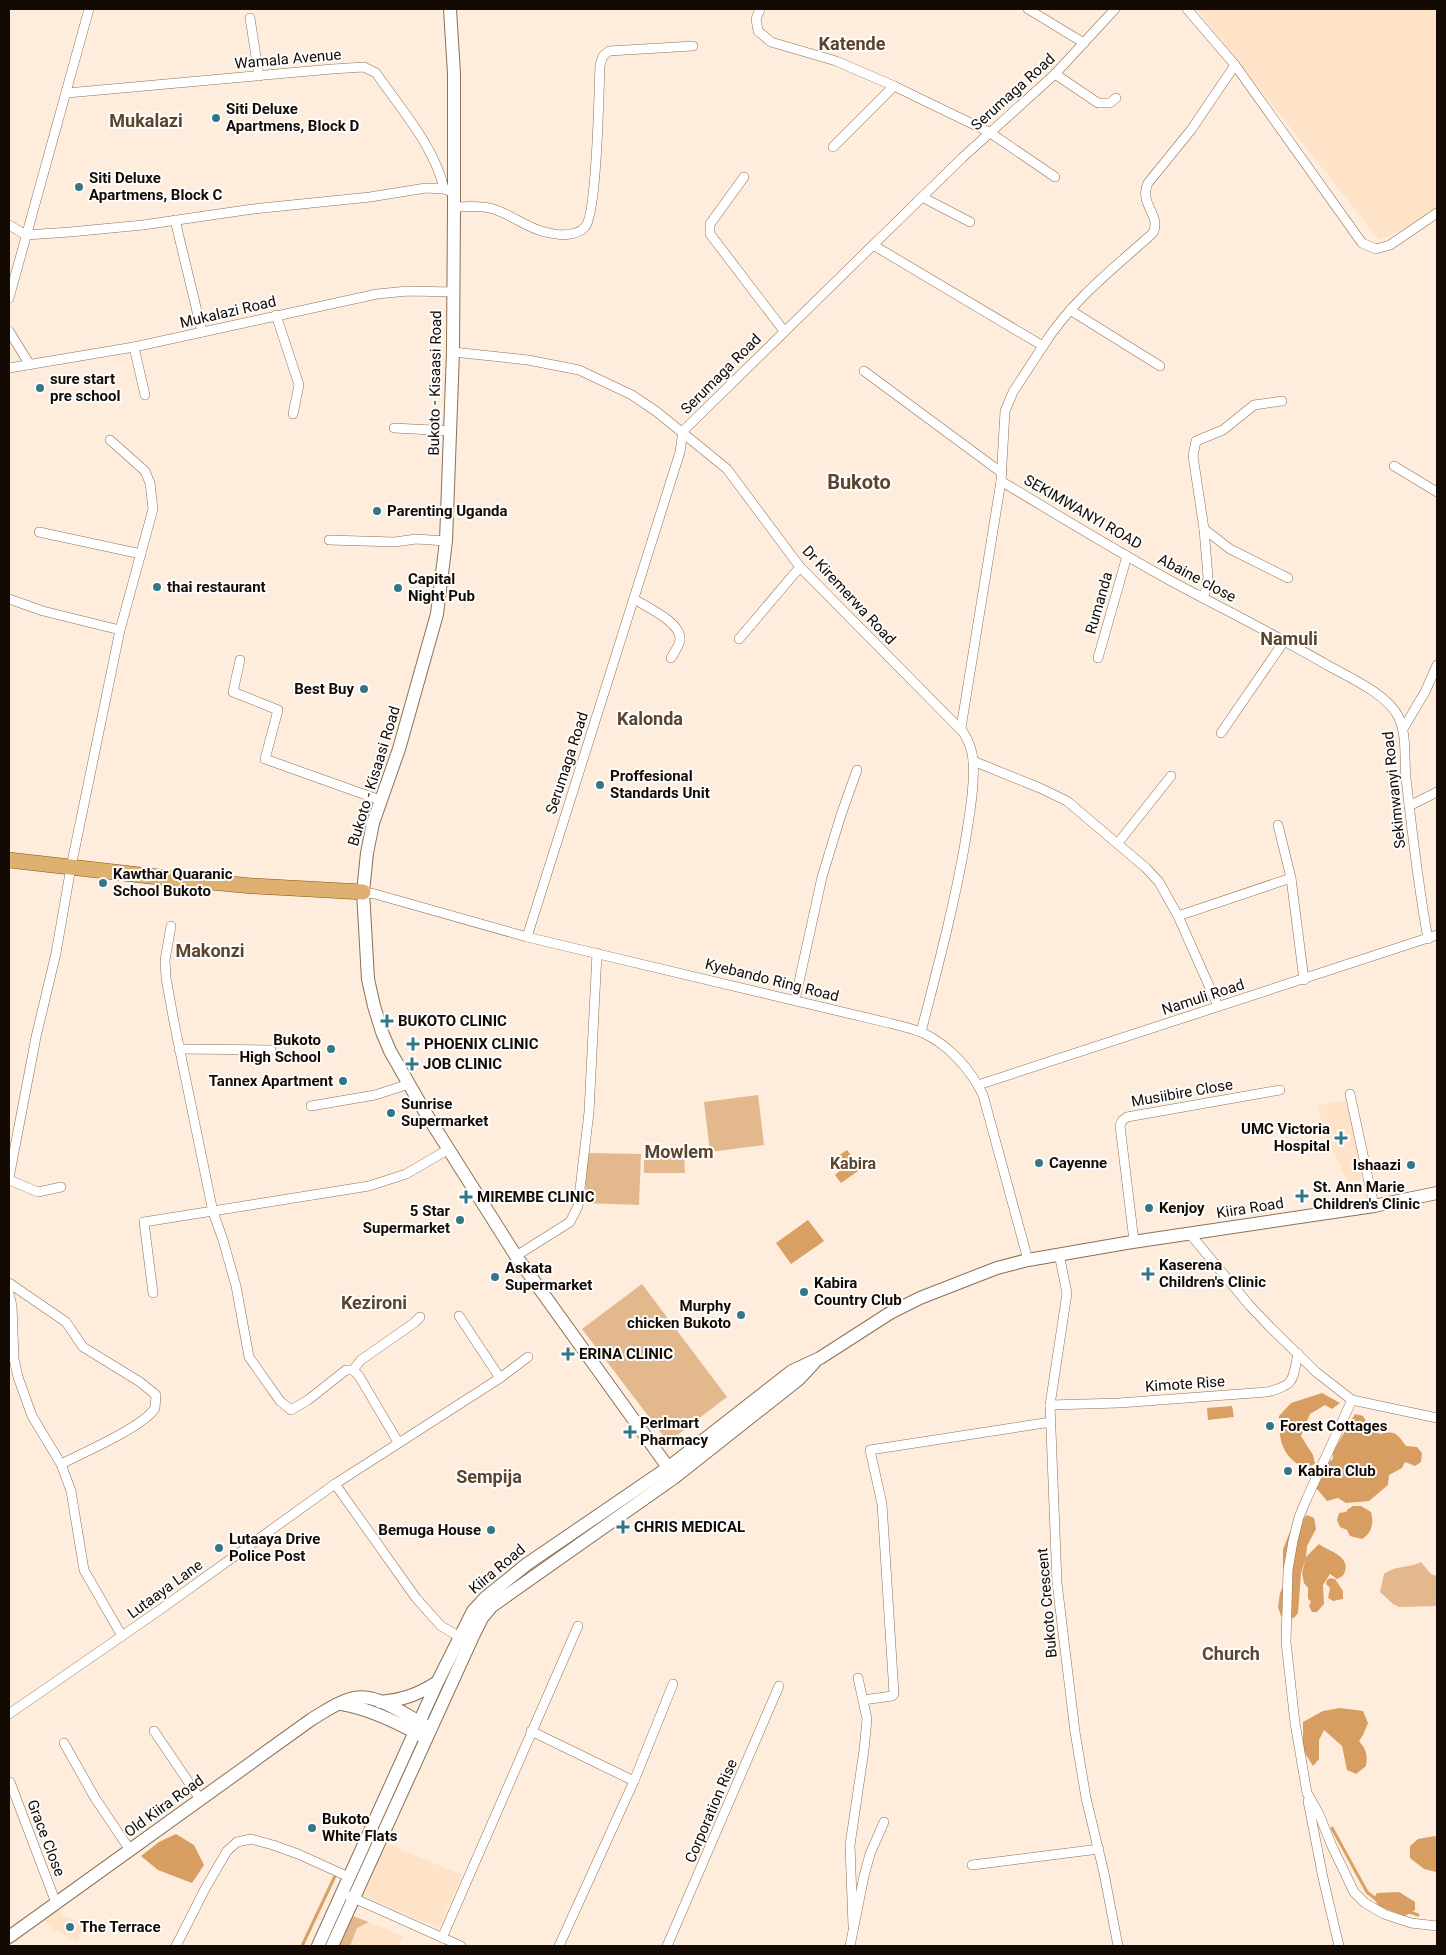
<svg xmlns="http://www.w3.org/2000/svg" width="1446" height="1955" font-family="Roboto,sans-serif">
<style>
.built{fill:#ffe3c8}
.green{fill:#e3b88d}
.forest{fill:#d89d61}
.water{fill:#da9f62}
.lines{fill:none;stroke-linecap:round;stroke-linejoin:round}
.stream{stroke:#da9f62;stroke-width:3}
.street-casing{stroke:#8b7157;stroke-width:10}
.secondary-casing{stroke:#8b7157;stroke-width:14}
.primary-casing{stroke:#89530b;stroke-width:16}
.street{stroke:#fff;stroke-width:9}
.secondary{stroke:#fff;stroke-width:12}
.primary{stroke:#dfb070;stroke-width:15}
.poi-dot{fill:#337787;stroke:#fdfdfd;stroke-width:2}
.labels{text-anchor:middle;stroke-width:4;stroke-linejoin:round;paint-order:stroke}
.street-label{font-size:15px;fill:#130a03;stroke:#fdfdfd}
.poi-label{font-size:15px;font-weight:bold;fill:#130a03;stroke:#fdfdfd;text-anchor:start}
.neighbourhood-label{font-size:16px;font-weight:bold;fill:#5d452d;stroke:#fdfdfd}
.quarter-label{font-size:18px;font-weight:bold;fill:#5d452d;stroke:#fdfdfd}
.district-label{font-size:20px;font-weight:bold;fill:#5d452d;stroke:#fdfdfd}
</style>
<rect width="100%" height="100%" fill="#feeddc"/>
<g class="built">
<polygon points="1197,9 1437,9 1437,212 1411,226 1379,240"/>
<polygon points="1346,1100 1355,1133 1361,1179 1348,1182 1329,1143 1317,1106"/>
<polygon points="378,1840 462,1875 439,1928 355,1893"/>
<polygon points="59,1908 62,1915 85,1925 77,1941 52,1929 45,1920"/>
<polygon points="369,1922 403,1936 398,1946 350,1946 357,1928"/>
</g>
<g class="green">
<polygon points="758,1095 764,1145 710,1152 704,1102"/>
<polygon points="644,1152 684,1152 685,1173 644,1173"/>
<polygon points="587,1153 641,1154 639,1205 585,1203"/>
<polygon points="642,1284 727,1397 668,1442 582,1329"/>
<path d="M1421,1562L1431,1574L1437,1576V1606L1399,1607L1393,1604L1380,1592L1384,1574C1398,1564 1408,1569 1421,1562Z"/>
<polygon points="351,1906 357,1907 353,1916 369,1922 357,1928 350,1946 330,1946"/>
</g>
<g class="forest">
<path d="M1322,1393L1340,1403L1332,1409L1325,1405L1310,1414L1301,1436L1313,1455L1315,1464L1304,1468C1281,1455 1279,1440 1279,1416L1291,1403Z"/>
<path d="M1355,1414L1363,1416L1369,1426L1380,1434C1396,1430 1397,1434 1406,1446L1417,1447L1422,1453L1421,1462L1415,1466L1405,1462L1402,1468L1389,1475L1388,1485L1369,1501L1346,1503L1338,1498L1327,1501L1317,1489L1318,1469L1333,1459V1452Z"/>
<path d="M1353,1506H1361L1371,1512C1374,1523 1372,1533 1362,1539L1350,1536L1347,1530L1340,1527L1337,1520L1339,1513L1346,1512L1348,1509Z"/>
<path d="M1307,1515L1314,1518L1316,1529L1307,1546L1306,1557L1319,1544C1327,1551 1350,1555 1345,1571C1344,1576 1341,1577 1337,1579L1330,1574L1323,1585L1324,1604L1317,1612H1312L1309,1606L1311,1601L1308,1599V1588L1304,1583L1302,1573L1306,1558L1301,1573L1298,1613L1294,1618L1281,1616L1278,1607L1280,1593L1283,1587V1549L1290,1532Z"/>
<path d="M1340,1708L1363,1711L1368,1723L1363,1735L1359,1741C1366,1749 1368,1755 1366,1766L1356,1774L1347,1770L1342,1746L1324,1730L1319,1740V1759L1313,1766L1303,1750V1722L1323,1711Z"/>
<polygon points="176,1834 194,1845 204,1865 192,1883 158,1870 141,1856 159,1842"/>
<polygon points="1435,1836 1437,1837 1436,1872 1424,1869 1410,1858 1410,1846 1418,1839"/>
<polygon points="1399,1892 1415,1902 1415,1910 1405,1916 1378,1906 1374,1898 1377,1893"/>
</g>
<g class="water">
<polygon points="847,1150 861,1169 841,1183 835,1175 843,1168 835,1158"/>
<polygon points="808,1220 824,1241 791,1264 776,1243"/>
<polygon points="1232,1406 1234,1417 1208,1420 1207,1408"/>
<polygon points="1330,1578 1335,1579 1343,1591 1343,1599 1333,1601 1328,1598 1330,1588 1326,1584 1327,1580"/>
</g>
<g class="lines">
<g class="stream">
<polyline points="1332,1828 1367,1892 1377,1900 1418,1915"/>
<polyline points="302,1946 335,1876"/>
</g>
<defs>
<g id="street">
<polyline points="760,9 756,19 758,31 771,42 836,61 894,86 989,132 1055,177"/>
<polyline points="1028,9 1084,43"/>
<polyline points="250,18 259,76"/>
<polyline points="1235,65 1362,243 1376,249 1390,245 1437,213"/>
<polyline points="1055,74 1098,103 1110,103 1116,98"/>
<path d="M67,93L332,69L364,67L376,73C400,108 435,147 444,189"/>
<polyline points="833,147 894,86"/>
<polyline points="744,177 710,224 710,234 784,331"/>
<polyline points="922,197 970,222"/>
<path d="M454,207C467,207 481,205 493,209C511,214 526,228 545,232C557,235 575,238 585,227C597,215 599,89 600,65L603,56L609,51L693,46"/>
<polyline points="175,220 202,332"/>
<polyline points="9,225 26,235 70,232 143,225 253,209 370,197 426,188 444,189 455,193"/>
<polyline points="873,245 1043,346 1013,392 1005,411 1001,481 961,728"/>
<polyline points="9,298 89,9"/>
<polyline points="1070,310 1160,366"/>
<polyline points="276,315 299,385 293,414"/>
<polyline points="9,331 30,365"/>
<path d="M1043,346C1072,300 1114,268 1153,233C1162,215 1138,204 1148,183L1191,130L1235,65L1187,9"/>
<polyline points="134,347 145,395"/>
<path d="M453,352L528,360L579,370L632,395L657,412L727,469L800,567L963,732C969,741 972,750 973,760C975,787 969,817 965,843C954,907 937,970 921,1032"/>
<polyline points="9,368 134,347 377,294 408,291 454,292"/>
<polyline points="864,371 1002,473"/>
<polyline points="394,428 451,431"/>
<polyline points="1394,466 1437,492"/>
<path d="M1001,481C1057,515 1113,549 1171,581C1223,609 1276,635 1327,665C1349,677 1389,695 1399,718C1407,736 1404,758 1406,778C1412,832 1418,885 1428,939"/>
<polyline points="1204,529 1230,549 1288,578"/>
<polyline points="39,532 141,554"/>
<polyline points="329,540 395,542 416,539 446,541"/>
<polyline points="1199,595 1203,597 1207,587 1208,577 1204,529 1193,456 1196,441 1223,430 1254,405 1282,401"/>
<polyline points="9,599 43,611 120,630"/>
<path d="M634,599C647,607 682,623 680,640C679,646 674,653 671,658"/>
<polyline points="739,639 800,567"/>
<polyline points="1098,658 1127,556"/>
<polyline points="240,660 233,692 278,710 265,759 380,800"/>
<polyline points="1403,729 1425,692 1437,665"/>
<polyline points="1221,733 1285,640"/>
<polyline points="973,761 1040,788 1067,801 1146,868 1159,882 1178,916 1218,1006"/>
<polyline points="1409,806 1437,792"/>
<polyline points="1278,825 1291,878 1304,980"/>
<polyline points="1118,843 1171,776"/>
<path d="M363,892L375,894L527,937L889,1023C900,1026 912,1028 923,1033C949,1045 971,1070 983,1095L1028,1260"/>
<polyline points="1178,916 1291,878"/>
<polyline points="171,926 165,960 166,978 174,1022 213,1212 223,1240 236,1286 249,1357 280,1401 291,1410 308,1400 346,1370 353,1370 359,1376 398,1442"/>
<polyline points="527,937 680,452 683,431 962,158 1055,74 1115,9"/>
<polyline points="795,1000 822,877 841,815 857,770"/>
<polyline points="179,1049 271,1050"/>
<polyline points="978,1085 1437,935"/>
<polyline points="1350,1094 1374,1206"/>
<polyline points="311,1106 375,1095 409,1084"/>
<polyline points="9,1178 36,1037 56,953 71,867 120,630 153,509 150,483 145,471 110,440"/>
<polyline points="9,1180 38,1192 61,1187"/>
<polyline points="1190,1234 1250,1306 1270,1327 1316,1372 1352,1400 1437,1418"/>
<polyline points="1134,1241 1120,1126 1122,1121 1127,1117 1280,1090"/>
<polyline points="1059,1254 1067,1293 1050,1405 1057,1583 1075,1732 1086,1798 1104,1873 1118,1946"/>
<polyline points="516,1256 570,1222 578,1206 589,1112 597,953"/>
<path d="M9,1283L66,1322L83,1347L140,1382L156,1395L155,1408C145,1426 81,1454 61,1464"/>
<polyline points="9,1293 12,1306 14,1359 18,1377 32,1416 61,1464 71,1491 84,1570 122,1636"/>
<polyline points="153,1293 144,1222 369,1186 406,1174 449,1149"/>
<polyline points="459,1316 500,1378"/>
<polyline points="353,1370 361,1360 414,1323 420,1317"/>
<polyline points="1352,1400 1307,1498 1299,1517 1293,1541 1288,1570 1286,1642 1295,1723 1307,1793 1319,1814 1331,1844 1354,1892 1365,1903 1384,1914 1411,1923 1437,1926"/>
<path d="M1050,1405L1119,1403L1267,1392C1296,1385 1292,1380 1298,1354"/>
<polyline points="335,1484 416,1598 441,1626 460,1637"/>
<polyline points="863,1700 892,1696 894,1694 882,1504 870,1450 1051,1422"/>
<polyline points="9,1714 161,1609 335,1484 500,1378 528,1357"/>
<polyline points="154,1731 200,1799"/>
<polyline points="531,1731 634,1781"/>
<polyline points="64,1743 95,1798 130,1850"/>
<polyline points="10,1782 56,1903"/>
<polyline points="1308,1801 1323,1878 1339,1946"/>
<polyline points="972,1865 1099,1849"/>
<polyline points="349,1896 461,1946"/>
<polyline points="853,1926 850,1845 864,1750 867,1719 858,1678"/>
<polyline points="442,1938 578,1626"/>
<polyline points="176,1946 206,1887 227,1851 237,1842 251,1839 273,1845 298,1854 349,1877"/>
<polyline points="559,1946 634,1781 673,1684"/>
<polyline points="667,1946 779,1686"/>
<polyline points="850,1946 864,1876 870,1854 884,1822"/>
</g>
<g id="secondary">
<polyline points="450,9 454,74 454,207 453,352 446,541 437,614 399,749 373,823 367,853 363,892 368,979 374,1006 382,1032 390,1051 425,1112 516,1256 675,1477"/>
<path d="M380,1702C402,1700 417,1695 436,1683"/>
<path d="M342,1704C370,1709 395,1721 420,1735"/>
<path d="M9,1937L312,1719C324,1712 336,1703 350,1699C375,1691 403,1714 425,1725"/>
<polyline points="318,1946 437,1683 473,1611 485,1598 527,1564 669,1467 792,1371 820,1358 890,1313 920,1298 997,1268 1028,1260 1126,1243 1374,1206 1437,1193"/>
<polyline points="332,1946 473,1636 482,1618 492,1606 675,1477 799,1379 814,1363"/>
</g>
<polyline id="primary" points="9,860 149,876 252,886 363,892"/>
</defs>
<use href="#street" class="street-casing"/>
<use href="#secondary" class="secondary-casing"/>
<use href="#primary" class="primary-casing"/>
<use href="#street" class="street"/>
<use href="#secondary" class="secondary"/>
<use href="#primary" class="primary"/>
</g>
<g class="poi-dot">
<circle cx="216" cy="118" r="5"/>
<circle cx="79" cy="187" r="5"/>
<circle cx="40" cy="388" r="5"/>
<circle cx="377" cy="511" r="5"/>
<circle cx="157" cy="587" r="5"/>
<circle cx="398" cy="588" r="5"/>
<circle cx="364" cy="689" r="5"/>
<circle cx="600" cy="785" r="5"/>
<circle cx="103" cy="883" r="5"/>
<path d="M384.5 1013.5h5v5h5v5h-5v5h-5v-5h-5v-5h5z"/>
<path d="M410.5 1036.5h5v5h5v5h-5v5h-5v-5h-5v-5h5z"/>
<circle cx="331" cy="1049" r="5"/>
<path d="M409.5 1056.5h5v5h5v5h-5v5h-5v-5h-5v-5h5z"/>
<circle cx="343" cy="1081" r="5"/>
<circle cx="391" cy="1113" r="5"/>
<path d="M1338.5 1130.5h5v5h5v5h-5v5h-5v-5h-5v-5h5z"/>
<circle cx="1039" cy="1163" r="5"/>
<circle cx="1411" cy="1165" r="5"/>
<path d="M1299.5 1188.5h5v5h5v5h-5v5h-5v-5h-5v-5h5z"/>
<path d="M463.5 1189.5h5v5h5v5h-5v5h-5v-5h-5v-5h5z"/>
<circle cx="1149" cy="1208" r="5"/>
<circle cx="460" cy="1220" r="5"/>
<path d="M1145.5 1266.5h5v5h5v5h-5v5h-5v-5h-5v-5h5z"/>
<circle cx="495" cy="1277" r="5"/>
<circle cx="804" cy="1292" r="5"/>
<circle cx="741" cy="1315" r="5"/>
<path d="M565.5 1346.5h5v5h5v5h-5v5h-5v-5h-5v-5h5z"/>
<circle cx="1270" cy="1426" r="5"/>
<path d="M627.5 1424.5h5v5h5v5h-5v5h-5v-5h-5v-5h5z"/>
<circle cx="1288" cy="1471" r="5"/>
<path d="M620.5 1519.5h5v5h5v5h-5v5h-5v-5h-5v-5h5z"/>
<circle cx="491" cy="1530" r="5"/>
<circle cx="219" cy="1548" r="5"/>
<circle cx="312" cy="1828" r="5"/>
<circle cx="70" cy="1927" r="5"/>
</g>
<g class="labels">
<g class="street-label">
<text transform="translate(288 59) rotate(-5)" y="5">Wamala Avenue</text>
<text transform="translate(1013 92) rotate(-42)" y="5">Serumaga Road</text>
<text transform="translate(228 312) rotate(-13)" y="5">Mukalazi Road</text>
<text transform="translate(721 374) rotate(-45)" y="5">Serumaga Road</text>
<text transform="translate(435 383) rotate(-89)" y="5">Bukoto - Kisaasi Road</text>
<text transform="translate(1083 512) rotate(30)" y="5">SEKIMWANYI ROAD</text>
<text transform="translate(1197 578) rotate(28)" y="5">Abaine close</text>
<text transform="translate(849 595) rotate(47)" y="5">Dr Kiremerwa Road</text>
<text transform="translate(1099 603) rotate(-74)" y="5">Rumanda</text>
<text transform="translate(567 763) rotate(-72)" y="5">Serumaga Road</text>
<text transform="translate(374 776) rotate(-73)" y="5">Bukoto - Kisaasi Road</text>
<text transform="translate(1394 790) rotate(-96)" y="5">Sekimwanyi Road</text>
<text transform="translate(772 980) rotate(14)" y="5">Kyebando Ring Road</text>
<text transform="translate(1203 997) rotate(-18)" y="5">Namuli Road</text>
<text transform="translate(1182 1093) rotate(-10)" y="5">Musiibire Close</text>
<text transform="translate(1250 1208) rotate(-9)" y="5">Kiira Road</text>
<text transform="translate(1185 1384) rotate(-4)" y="5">Kimote Rise</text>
<text transform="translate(497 1569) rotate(-40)" y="5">Kiira Road</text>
<text transform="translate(165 1589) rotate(-36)" y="5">Lutaaya Lane</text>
<text transform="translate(1047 1603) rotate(-95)" y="5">Bukoto Crescent</text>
<text transform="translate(164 1806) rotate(-36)" y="5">Old Kiira Road</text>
<text transform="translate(711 1811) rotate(-67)" y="5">Corporation Rise</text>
<text transform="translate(46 1838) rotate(69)" y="5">Grace Close</text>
</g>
<g class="poi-label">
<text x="226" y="114">Siti Deluxe<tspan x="226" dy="17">Apartmens, Block D</tspan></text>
<text x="89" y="183">Siti Deluxe<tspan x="89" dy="17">Apartmens, Block C</tspan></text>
<text x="50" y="384">sure start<tspan x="50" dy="17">pre school</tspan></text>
<text x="387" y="516">Parenting Uganda</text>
<text x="408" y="584">Capital<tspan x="408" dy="17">Night Pub</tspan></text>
<text x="167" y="592">thai restaurant</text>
<text x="354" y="694" text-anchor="end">Best Buy</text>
<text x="610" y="781">Proffesional<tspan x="610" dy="17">Standards Unit</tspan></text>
<text x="113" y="879">Kawthar Quaranic<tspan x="113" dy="17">School Bukoto</tspan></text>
<text x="398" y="1026">BUKOTO CLINIC</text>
<text x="321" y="1045" text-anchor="end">Bukoto<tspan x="321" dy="17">High School</tspan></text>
<text x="424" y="1049">PHOENIX CLINIC</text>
<text x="423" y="1069">JOB CLINIC</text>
<text x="333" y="1086" text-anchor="end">Tannex Apartment</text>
<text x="401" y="1109">Sunrise<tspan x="401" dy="17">Supermarket</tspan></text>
<text x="1330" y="1134" text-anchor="end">UMC Victoria<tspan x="1330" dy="17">Hospital</tspan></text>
<text x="1049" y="1168">Cayenne</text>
<text x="1401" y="1170" text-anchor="end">Ishaazi</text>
<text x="1313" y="1192">St. Ann Marie<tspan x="1313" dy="17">Children's Clinic</tspan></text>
<text x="477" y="1202">MIREMBE CLINIC</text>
<text x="1159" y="1213">Kenjoy</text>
<text x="450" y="1216" text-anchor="end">5 Star<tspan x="450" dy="17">Supermarket</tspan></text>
<text x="1159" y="1270">Kaserena<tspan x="1159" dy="17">Children's Clinic</tspan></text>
<text x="505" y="1273">Askata<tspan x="505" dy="17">Supermarket</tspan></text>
<text x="814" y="1288">Kabira<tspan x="814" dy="17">Country Club</tspan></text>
<text x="731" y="1311" text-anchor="end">Murphy<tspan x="731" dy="17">chicken Bukoto</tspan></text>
<text x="579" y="1359">ERINA CLINIC</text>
<text x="640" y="1428">Perlmart<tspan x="640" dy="17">Pharmacy</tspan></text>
<text x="1280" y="1431">Forest Cottages</text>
<text x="1298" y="1476">Kabira Club</text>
<text x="634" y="1532">CHRIS MEDICAL</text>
<text x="481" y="1535" text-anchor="end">Bemuga House</text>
<text x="229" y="1544">Lutaaya Drive<tspan x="229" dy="17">Police Post</tspan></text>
<text x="322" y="1824">Bukoto<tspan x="322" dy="17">White Flats</tspan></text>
<text x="80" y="1932">The Terrace</text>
</g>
<g class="neighbourhood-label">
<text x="853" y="1169">Kabira</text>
</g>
<g class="quarter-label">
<text x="852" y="50">Katende</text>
<text x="146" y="127">Mukalazi</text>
<text x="1289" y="645">Namuli</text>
<text x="650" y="725">Kalonda</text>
<text x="210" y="957">Makonzi</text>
<text x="679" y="1158">Mowlem</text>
<text x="374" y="1309">Kezironi</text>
<text x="489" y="1483">Sempija</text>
<text x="1231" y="1660">Church</text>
</g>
<g class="district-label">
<text x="859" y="489">Bukoto</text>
</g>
</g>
<rect width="1446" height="1955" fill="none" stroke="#130a03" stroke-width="20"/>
</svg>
